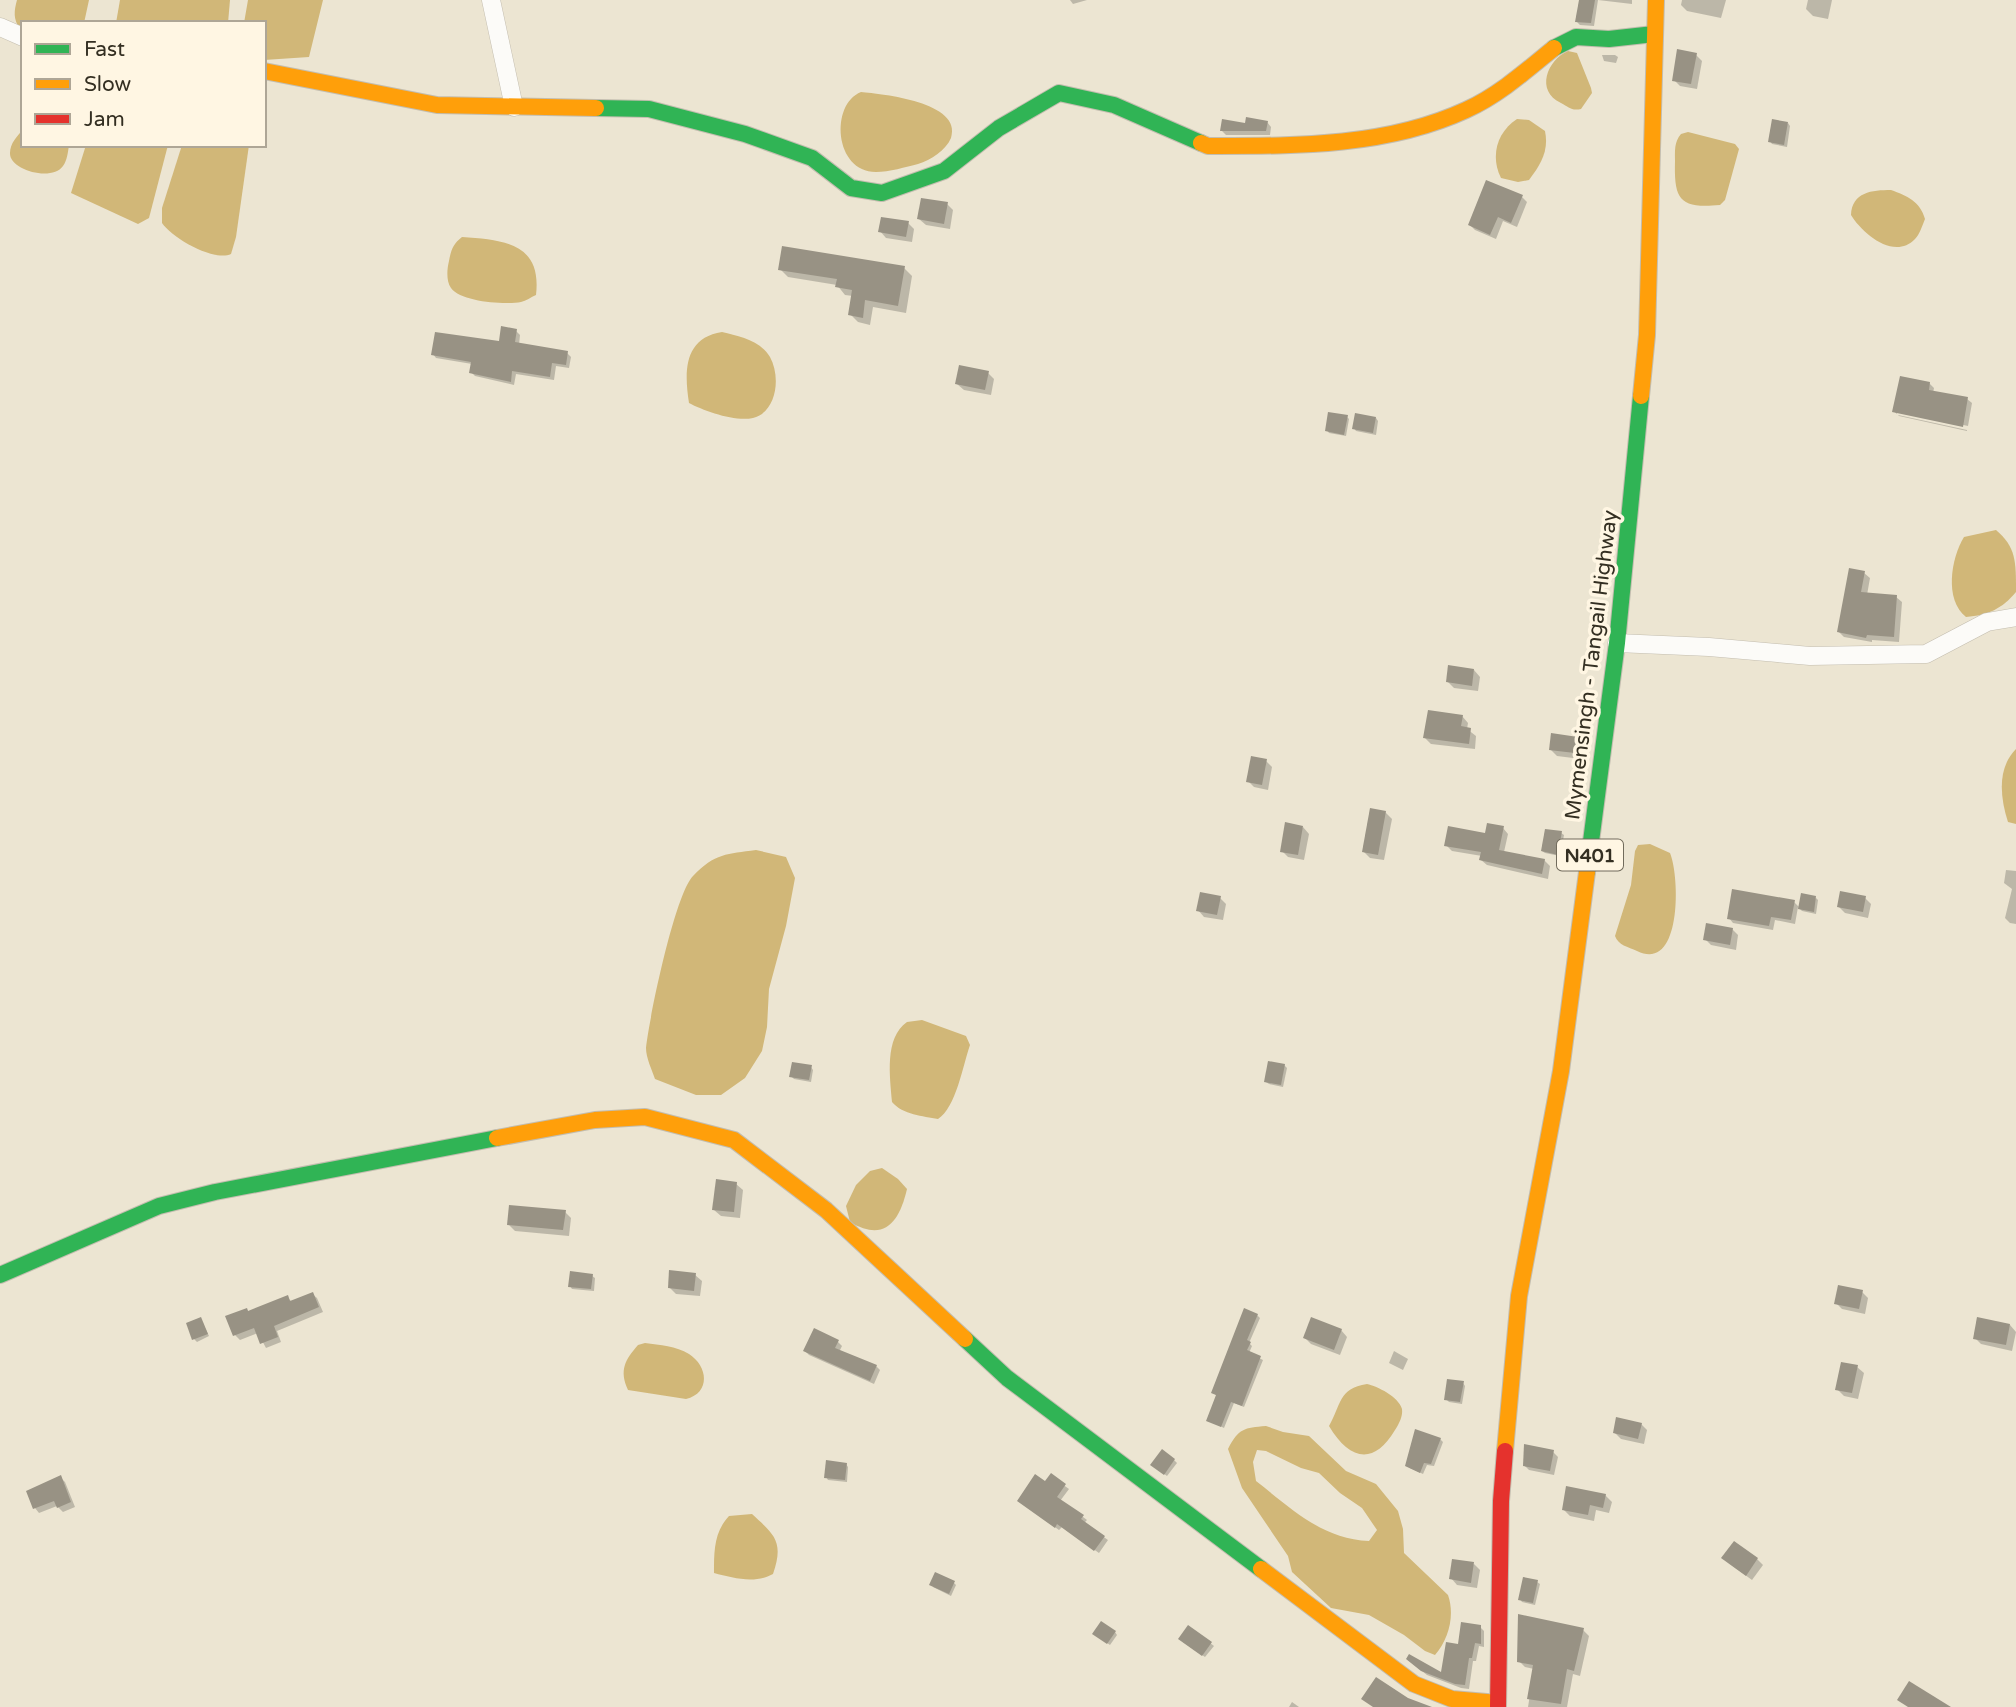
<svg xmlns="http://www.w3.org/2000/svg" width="2016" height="1707" font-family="'Varela Round',sans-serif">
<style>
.water{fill:#d1b778;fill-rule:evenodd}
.shadow{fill:#0003}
.building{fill:#989284}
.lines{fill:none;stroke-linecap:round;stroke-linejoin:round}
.street-casing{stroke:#c3bdaf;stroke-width:19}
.fast-casing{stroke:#c3bdaf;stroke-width:18}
.slow-casing{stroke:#c3bdaf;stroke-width:18}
.jam-casing{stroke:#c3bdaf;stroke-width:18}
.street{stroke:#fcfbf8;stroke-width:18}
.fast{stroke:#30b455;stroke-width:16}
.slow{stroke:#ff9f0a;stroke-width:16}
.jam{stroke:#e5322d;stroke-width:16}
.labels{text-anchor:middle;stroke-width:7;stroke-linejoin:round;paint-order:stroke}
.shield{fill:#fff6e3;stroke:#716b5c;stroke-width:2}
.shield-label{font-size:19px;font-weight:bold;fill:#342f22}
.street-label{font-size:21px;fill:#342f22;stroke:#fff6e3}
</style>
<rect width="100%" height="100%" fill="#ece5d2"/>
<g class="water">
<path d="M17,0H89L84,23H23V29H20C13,19 14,11 17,0Z"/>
<polygon points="120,0 230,0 228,23 116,23"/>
<polygon points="248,0 323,0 309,57 264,60 264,23 244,23"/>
<path d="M1568,51L1577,53L1591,88L1592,93L1581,109C1571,111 1569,107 1561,103C1535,91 1547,60 1568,51Z"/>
<path d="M861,92C882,94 963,102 951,138C946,150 931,160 918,164C906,167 889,172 876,172C834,172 830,104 861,92Z"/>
<path d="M1517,119L1529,120L1545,131C1549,151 1541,164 1529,180L1518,182L1501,178C1490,156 1497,132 1517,119Z"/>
<path d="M23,129V145H69C68,152 67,161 63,166C52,182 9,170 10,153C10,143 17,137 23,129Z"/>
<path d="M1688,132L1735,144L1739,149L1725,200L1720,205C1679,209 1674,199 1675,161C1675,151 1674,142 1681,134Z"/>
<polygon points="86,145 168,145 149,218 138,224 71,193"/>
<path d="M182,145H249L236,237L231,254C214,262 172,238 162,223V208Z"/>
<path d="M1891,190C1907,196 1920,201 1925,219C1922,226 1920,234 1915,239C1894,261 1862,233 1851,215C1852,192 1872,190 1891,190Z"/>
<path d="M462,237C504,240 542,243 536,295C531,297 526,301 521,302C505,305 461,302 451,288C446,281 447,269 449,261C451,250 453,244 462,237Z"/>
<path d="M722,332C739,336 761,341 770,357C781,377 777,412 753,418C735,422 704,411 689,403C684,371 684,338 722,332Z"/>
<path d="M1996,530C2016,547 2016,561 2016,592C2002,609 1988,615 1966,617C1944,600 1951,558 1964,537Z"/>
<path d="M2016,749V824L2008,822C2000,797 1997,768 2016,749Z"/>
<path d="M1650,844L1670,853C1680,877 1682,973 1637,951C1628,947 1618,945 1615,936L1631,885L1635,851L1638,845Z"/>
<path d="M756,850L786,857L795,878L786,926L769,989L767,1027L762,1051L745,1078L721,1095H696L655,1079C652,1070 646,1058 646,1048C649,1019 675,894 693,876C715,853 727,854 756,850Z"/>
<path d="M922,1020L966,1036L970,1045C963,1065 956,1108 938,1119C923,1116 903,1115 892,1102C890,1077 884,1038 907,1022Z"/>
<path d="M882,1168L898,1179L907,1189C899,1223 884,1242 850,1222L846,1206L856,1185L870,1171Z"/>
<path d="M645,1343C660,1345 676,1346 689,1354C708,1366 711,1393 686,1399L628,1390C619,1370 625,1360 638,1345Z"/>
<path d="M1367,1384C1377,1386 1399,1397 1402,1409C1403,1416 1399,1424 1395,1430C1374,1466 1349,1460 1329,1426C1341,1406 1338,1388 1367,1384Z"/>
<path d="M1266,1426L1283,1432L1309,1436L1346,1471L1376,1484L1398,1511L1403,1529L1404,1553L1448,1595C1455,1615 1449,1639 1435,1655L1425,1651L1404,1635L1369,1615L1331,1608L1292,1572L1288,1556L1242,1488L1228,1449C1239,1428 1244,1428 1266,1426ZM1257,1450L1266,1451L1301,1468L1319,1473L1340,1493L1362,1508L1377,1530L1369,1541C1322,1539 1292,1509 1256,1481L1253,1462Z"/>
<path d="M752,1514C775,1535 784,1542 773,1574C755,1584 733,1578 714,1573C714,1551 714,1532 729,1516Z"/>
</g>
<g class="shadow">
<polygon points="1070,0 1087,0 1073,4"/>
<polygon points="1581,0 1632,0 1632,4 1598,0 1594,26 1580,25 1577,22"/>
<polygon points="1682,0 1726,0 1721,18 1687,11 1681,5"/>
<polygon points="1808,0 1832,0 1828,19 1813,16 1806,9"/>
<polygon points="1602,55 1615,55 1618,57 1616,63 1604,61"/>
<polygon points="1696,55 1702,61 1697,89 1680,86 1674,80"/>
<polygon points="1267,122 1271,127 1270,135 1226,135 1222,131"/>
<polygon points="1788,123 1790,126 1787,147 1772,144 1770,141"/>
<polygon points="1522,197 1527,202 1517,227 1503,221 1496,239 1475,230 1470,225"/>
<polygon points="947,204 953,210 950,229 926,225 919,219"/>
<polygon points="908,223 914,229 912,242 886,238 880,231"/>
<polygon points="904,268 912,276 906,313 873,307 870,325 858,322 850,314 853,296 845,295 837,285 788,277 780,269"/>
<polygon points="516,331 520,335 519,345 567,353 571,357 569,368 556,366 554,380 516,374 514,385 475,376 471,372 472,364 436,358 433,354 500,343"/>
<polygon points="988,373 994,379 991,395 964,390 957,384"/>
<polygon points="1929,383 1934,388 1933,393 1967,399 1972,403 1968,426 1897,411 1897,414 1894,411"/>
<polygon points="1898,415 1967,430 1967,431 1899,416"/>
<polygon points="1347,417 1349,419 1346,436 1329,433 1327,430"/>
<polygon points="1376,418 1378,421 1376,435 1356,431 1354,428"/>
<polygon points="1864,573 1870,578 1867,595 1896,597 1902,602 1899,642 1872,640 1872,642 1844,637 1839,632"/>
<polygon points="1474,670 1480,677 1478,691 1454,688 1448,682"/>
<polygon points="1462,716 1468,723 1467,729 1476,736 1475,749 1431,744 1425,738"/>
<polygon points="1577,739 1583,745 1581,759 1557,756 1551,750"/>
<polygon points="1266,761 1272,767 1268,790 1254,787 1248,781"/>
<polygon points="1385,812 1392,819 1384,860 1370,858 1364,852"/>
<polygon points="1303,827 1309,834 1304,860 1288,857 1282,851"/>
<polygon points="1503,828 1508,834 1504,852 1544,860 1550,866 1548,879 1487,865 1481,860 1482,856 1452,851 1446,845 1486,835"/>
<polygon points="1561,833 1564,835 1560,856 1545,853 1542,851"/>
<polygon points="2006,870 2016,871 2016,924 2010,923 2005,918 2012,889 2004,883"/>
<polygon points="1220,898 1226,904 1223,920 1204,917 1198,910"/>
<polygon points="1816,898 1818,900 1816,914 1802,911 1798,907 1795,924 1775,920 1773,930 1733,923 1729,918 1794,902 1800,908"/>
<polygon points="1865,898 1871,904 1868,918 1845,913 1839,907"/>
<polygon points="1732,929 1738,935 1736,950 1711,945 1705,939"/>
<polygon points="1284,1065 1287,1068 1283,1087 1269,1084 1266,1082"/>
<polygon points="811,1067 813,1070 811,1082 794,1079 791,1076"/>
<polygon points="736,1184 743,1190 740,1218 721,1216 714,1210"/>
<polygon points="565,1212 571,1218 569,1236 515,1231 509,1225"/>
<polygon points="695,1275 702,1281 700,1296 676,1294 669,1287"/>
<polygon points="592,1276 595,1278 594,1291 572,1289 570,1286"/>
<polygon points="1862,1292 1868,1298 1865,1314 1842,1309 1836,1303"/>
<polygon points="312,1294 317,1298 323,1312 277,1331 281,1342 266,1348 258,1333 240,1340 235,1335 227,1317 247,1310 249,1312 287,1297 292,1302"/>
<polygon points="1257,1315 1260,1318 1249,1343 1252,1346 1249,1353 1263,1360 1244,1407 1234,1403 1224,1428 1208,1420 1217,1396 1213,1392"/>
<polygon points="201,1319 209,1336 197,1342 194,1339"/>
<polygon points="2010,1325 2016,1332 2012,1351 1981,1344 1975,1338"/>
<polygon points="815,1330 838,1342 842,1346 839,1352 876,1366 880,1370 874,1384 809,1355 805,1351"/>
<polygon points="1341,1330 1347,1337 1340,1355 1311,1344 1305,1338"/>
<polygon points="1394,1351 1408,1359 1403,1370 1389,1363"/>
<polygon points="1857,1367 1864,1373 1858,1399 1844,1396 1837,1389"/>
<polygon points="1463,1383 1465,1386 1462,1404 1449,1402 1446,1399"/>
<polygon points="1641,1424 1647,1430 1644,1444 1621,1439 1615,1433"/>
<polygon points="1440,1439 1443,1442 1434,1466 1427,1465 1423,1474 1410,1468"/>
<polygon points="1553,1452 1558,1457 1554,1475 1529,1470 1524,1465"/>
<polygon points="1174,1460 1177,1463 1167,1476 1155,1467"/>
<polygon points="846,1464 848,1467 847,1482 828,1480 826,1477"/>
<polygon points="1051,1476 1069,1489 1060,1501 1083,1517 1087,1520 1084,1523 1108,1540 1099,1553 1062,1527 1059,1530 1023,1504 1045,1484"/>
<polygon points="60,1477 65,1482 75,1507 63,1512 57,1506 39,1513 35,1508"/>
<polygon points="1605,1495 1612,1502 1609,1513 1596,1510 1594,1521 1570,1516 1563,1509"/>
<polygon points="1757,1559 1763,1565 1752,1580 1730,1564"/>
<polygon points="1474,1564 1480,1570 1477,1588 1457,1585 1451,1578"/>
<polygon points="1537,1582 1540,1584 1535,1605 1522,1602 1520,1599"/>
<polygon points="954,1583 956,1585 951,1596 933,1587"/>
<polygon points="1189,1627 1214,1646 1205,1657 1183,1642"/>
<polygon points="1480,1627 1484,1631 1484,1647 1479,1646 1476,1661 1473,1661 1469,1689 1461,1688 1427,1675 1412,1663 1442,1675 1459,1646"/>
<polygon points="1583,1630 1589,1636 1580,1676 1573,1674 1567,1707 1528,1707 1534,1669 1525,1667 1519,1661"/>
<polygon points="1115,1632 1117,1635 1110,1645 1097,1636"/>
<polygon points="1292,1702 1299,1707 1289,1707"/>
</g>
<g class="building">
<polygon points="1579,0 1595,0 1591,23 1575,22"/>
<polygon points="1677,49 1697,53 1691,84 1672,81"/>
<polygon points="1246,117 1268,121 1266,131 1220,131 1222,119 1245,123"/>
<polygon points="1772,119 1788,122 1784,145 1768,142"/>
<polygon points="1486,180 1523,195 1511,223 1498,217 1490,235 1468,225"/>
<polygon points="921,198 948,202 944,224 917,219"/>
<polygon points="881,217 909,221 906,237 878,232"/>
<polygon points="782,246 905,266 898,306 865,300 863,318 848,315 852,290 835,287 837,279 778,270"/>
<polygon points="501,326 517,329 515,342 568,351 566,365 552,363 550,377 512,371 511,382 469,373 471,362 431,355 435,332 499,341"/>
<polygon points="959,365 989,371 985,390 955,384"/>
<polygon points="1900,376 1930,382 1929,390 1968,397 1963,427 1892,412"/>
<polygon points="1328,412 1348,415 1344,435 1325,431"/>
<polygon points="1355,413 1376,417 1373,433 1352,429"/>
<polygon points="1849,568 1865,571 1861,592 1897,595 1894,637 1867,635 1866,638 1837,632"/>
<polygon points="1448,665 1474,669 1472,686 1446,682"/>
<polygon points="1428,710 1463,715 1461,726 1471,728 1469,744 1423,738"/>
<polygon points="1551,733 1578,737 1575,753 1549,750"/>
<polygon points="1251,756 1267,759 1262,785 1246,782"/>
<polygon points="1370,808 1386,811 1378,855 1362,852"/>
<polygon points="1285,822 1303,826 1298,855 1280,852"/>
<polygon points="1487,823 1504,826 1499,850 1545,859 1542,874 1479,860 1481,852 1444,846 1448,826 1485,833"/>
<polygon points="1545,829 1562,831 1558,855 1541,851"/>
<polygon points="1732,889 1795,900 1791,920 1771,917 1769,926 1727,919"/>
<polygon points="1840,891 1866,896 1863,912 1837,907"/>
<polygon points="1200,892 1221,896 1217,915 1196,911"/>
<polygon points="1801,893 1816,896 1814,912 1798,909"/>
<polygon points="1706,923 1733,928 1730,945 1703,940"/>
<polygon points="1268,1061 1285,1064 1281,1085 1264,1082"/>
<polygon points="792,1062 812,1065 809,1080 789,1077"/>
<polygon points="716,1179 737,1182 734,1212 712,1210"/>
<polygon points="509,1205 566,1210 563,1230 507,1225"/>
<polygon points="669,1270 696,1273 694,1291 668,1288"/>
<polygon points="570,1271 593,1274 591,1289 568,1287"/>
<polygon points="1838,1285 1863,1290 1859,1309 1834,1304"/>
<polygon points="313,1292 319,1307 274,1326 278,1337 260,1344 254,1328 233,1336 225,1316 247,1308 248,1311 288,1295 290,1301"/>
<polygon points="1244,1308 1258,1314 1247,1340 1251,1342 1247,1350 1261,1356 1242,1406 1231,1402 1221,1427 1206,1421 1216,1395 1211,1393"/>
<polygon points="201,1317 208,1334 192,1340 186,1323"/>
<polygon points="1311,1317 1342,1329 1334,1350 1303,1338"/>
<polygon points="1977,1317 2010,1324 2006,1345 1973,1339"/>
<polygon points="814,1328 839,1340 835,1348 877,1365 870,1381 803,1351"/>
<polygon points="1841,1362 1858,1365 1852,1393 1835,1390"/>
<polygon points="1447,1379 1464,1381 1460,1402 1444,1400"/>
<polygon points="1616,1417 1642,1423 1638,1439 1613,1433"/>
<polygon points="1415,1429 1441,1438 1431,1464 1424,1463 1420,1473 1405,1466"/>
<polygon points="1524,1444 1554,1450 1550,1471 1523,1466"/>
<polygon points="1162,1449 1175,1459 1164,1475 1150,1465"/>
<polygon points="826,1460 847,1463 845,1480 824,1478"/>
<polygon points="1051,1473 1066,1484 1057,1497 1084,1515 1081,1519 1105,1536 1094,1551 1057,1524 1055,1528 1017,1501 1035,1474 1045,1481"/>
<polygon points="61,1475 71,1502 57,1508 54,1501 33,1509 26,1491"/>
<polygon points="1566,1486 1606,1494 1603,1508 1590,1505 1588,1515 1562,1510"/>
<polygon points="1734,1541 1758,1558 1746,1576 1721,1558"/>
<polygon points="1452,1559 1474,1562 1471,1583 1449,1579"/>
<polygon points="935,1572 955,1581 949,1594 929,1585"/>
<polygon points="1523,1577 1538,1580 1533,1603 1518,1600"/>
<polygon points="1518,1614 1584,1628 1574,1671 1567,1669 1561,1704 1527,1699 1533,1665 1517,1662"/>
<polygon points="1101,1621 1116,1631 1107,1644 1092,1634"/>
<polygon points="1461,1622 1481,1625 1481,1644 1475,1643 1472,1658 1469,1658 1465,1685 1455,1684 1421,1671 1406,1659 1409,1654 1441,1672 1446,1642 1458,1644"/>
<polygon points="1188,1625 1212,1642 1202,1656 1178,1639"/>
<polygon points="1376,1677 1408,1698 1432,1707 1373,1707 1361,1699"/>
<polygon points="1909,1681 1951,1707 1908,1707 1897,1700"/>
</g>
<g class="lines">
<defs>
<g id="street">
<polyline points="491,0 514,107"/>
<polyline points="0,27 23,37"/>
<polyline points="1617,643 1709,647 1810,656 1926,654 1987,622 2016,617"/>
</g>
<g id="fast">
<polyline points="1554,48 1576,37 1609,39 1654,34"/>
<polyline points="596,108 649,109 745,134 812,158 851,188 882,193 944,171 999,128 1059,93 1114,105 1201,143"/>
<polyline points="1587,872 1617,643 1641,396"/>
<polyline points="0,1275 159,1206 215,1192 497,1138"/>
<polyline points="965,1339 1007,1378 1261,1569"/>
</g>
<g id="slow">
<polyline points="264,71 437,105 596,108"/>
<path d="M1201,143L1208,146C1294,146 1386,147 1466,110C1499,95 1527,70 1554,48"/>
<polyline points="1641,396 1647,335 1656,0"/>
<polyline points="497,1138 595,1120 645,1117 734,1140 826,1210 965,1339"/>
<polyline points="1505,1451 1519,1296 1561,1071 1587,872"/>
<polyline points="1261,1569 1414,1684 1452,1699 1498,1703"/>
</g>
<polyline id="jam" points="1498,1707 1501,1501 1505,1451"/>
</defs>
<use href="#street" class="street-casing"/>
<use href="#fast" class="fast-casing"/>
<use href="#slow" class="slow-casing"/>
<use href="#jam" class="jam-casing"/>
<use href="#street" class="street"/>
<use href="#fast" class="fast"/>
<use href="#slow" class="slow"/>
<use href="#jam" class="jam"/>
</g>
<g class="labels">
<rect class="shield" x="1557" y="839.5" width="66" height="31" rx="5"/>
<g class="shield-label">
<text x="1590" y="862">N401</text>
</g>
<g class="street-label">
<text transform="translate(1591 665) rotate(-83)" y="7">Mymensingh - Tangail Highway</text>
</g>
</g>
<rect x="21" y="21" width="245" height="126" fill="#fff6e3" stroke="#aea696" stroke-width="2"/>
<rect x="35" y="44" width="35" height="10" fill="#30b455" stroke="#aea696" stroke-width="2"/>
<text x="84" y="56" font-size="21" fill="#342f22">Fast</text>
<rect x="35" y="79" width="35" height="10" fill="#ff9f0a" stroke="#aea696" stroke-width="2"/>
<text x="84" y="91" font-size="21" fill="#342f22">Slow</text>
<rect x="35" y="114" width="35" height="10" fill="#e5322d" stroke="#aea696" stroke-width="2"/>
<text x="84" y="126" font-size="21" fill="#342f22">Jam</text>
</svg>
